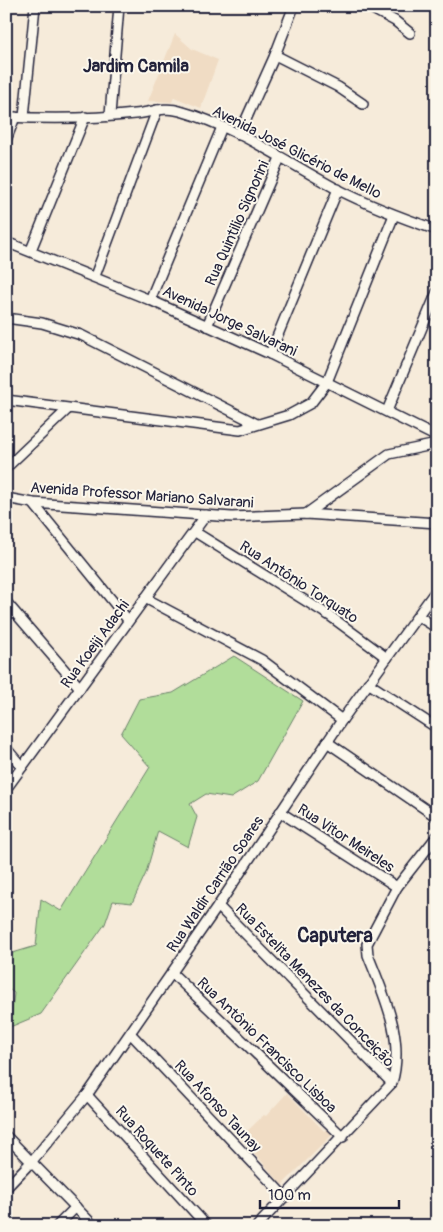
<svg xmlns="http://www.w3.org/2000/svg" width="443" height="1232" font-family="Pangolin,sans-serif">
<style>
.built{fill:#f0dcc4}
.green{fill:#b1dd9a;stroke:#6a806a}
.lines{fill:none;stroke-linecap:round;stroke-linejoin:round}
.street-casing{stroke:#22223b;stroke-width:12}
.street{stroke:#fbf7ec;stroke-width:9}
.labels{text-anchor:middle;stroke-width:4;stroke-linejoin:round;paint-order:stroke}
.street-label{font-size:15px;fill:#22223b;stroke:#fbf7ec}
.quarter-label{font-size:18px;font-weight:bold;fill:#22223b;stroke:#fbf7ec}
.district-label{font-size:20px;font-weight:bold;fill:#22223b;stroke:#fbf7ec}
</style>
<rect width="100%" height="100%" fill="#f6ebda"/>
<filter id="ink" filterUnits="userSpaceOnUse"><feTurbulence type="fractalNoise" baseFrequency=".02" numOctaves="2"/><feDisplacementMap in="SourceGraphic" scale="10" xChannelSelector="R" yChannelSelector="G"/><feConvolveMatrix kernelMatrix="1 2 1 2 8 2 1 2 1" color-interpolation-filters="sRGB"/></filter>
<g filter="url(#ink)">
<g class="built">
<polygon points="175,34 192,49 218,60 201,108 174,97 172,102 148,101"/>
<polygon points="287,1093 324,1131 329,1128 334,1133 282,1185 241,1137 264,1115 266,1116"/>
</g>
<polygon class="green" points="234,656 303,701 258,781 231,798 206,794 190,804 197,817 188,847 158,831 146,873 132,903 113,901 105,924 41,1014 10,1027 14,993 6,987 6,955 36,946 41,899 61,911 150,767 121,734 139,699 173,693"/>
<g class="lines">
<defs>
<g id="street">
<polyline points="367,6 395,21 410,33"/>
<polyline points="275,55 338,87 363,104"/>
<polyline points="110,115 119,6"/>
<path d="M6,117C48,119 93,119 135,114C150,113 164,106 180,111C235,126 285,161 335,188C368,205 402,218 437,230"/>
<polyline points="24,117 35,6"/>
<polyline points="239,135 275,55 294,6"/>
<polyline points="6,140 15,117"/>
<polyline points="6,242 150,300 270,354 437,437"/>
<polyline points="31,250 85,117"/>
<polyline points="95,276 157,110"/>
<polyline points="150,300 222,127"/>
<polyline points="6,318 42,323 81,335 257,424"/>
<polyline points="207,326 280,158"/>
<polyline points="270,354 338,189"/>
<polyline points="6,400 240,430 289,415 311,403 327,382 394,215"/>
<polyline points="387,411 437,292"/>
<polyline points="6,468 68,409"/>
<polyline points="6,498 33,503 232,517 306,514 437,523"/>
<polyline points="33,503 128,620"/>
<polyline points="306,514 389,454 437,444"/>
<polyline points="195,532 330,616 387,658"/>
<polyline points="145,598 262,660 342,720"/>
<polyline points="6,602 80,688"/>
<polyline points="418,616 437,628"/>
<polyline points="368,683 437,728"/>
<polyline points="327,742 437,817"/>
<polyline points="6,748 22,767"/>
<polyline points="6,789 206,515"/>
<polyline points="280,812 397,887"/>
<polyline points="218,906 392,1083"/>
<polyline points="172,973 343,1137"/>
<polyline points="131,1034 285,1197"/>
<polyline points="87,1095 207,1226"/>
<polyline points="6,1136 94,1226"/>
<polyline points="6,1188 32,1161 87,1095 218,906 342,720 437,589"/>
<polyline points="57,1226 76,1207"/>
<path d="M257,1226L392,1083C405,1038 384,996 368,955L367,944L397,887L437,836"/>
</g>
</defs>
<use href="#street" class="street-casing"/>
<use href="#street" class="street"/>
</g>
</g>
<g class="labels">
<g class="street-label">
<text transform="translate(297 152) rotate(27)" y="5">Avenida José Glicério de Mello</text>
<text transform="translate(237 223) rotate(-66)" y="5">Rua Quintilio Signorini</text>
<text transform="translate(230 321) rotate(25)" y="5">Avenida Jorge Salvarani</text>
<text transform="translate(142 495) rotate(4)" y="5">Avenida Professor Mariano Salvarani</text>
<text transform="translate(299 582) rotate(33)" y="5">Rua Antônio Torquato</text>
<text transform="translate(95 644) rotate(-54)" y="5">Rua Koeiji Adachi</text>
<text transform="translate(346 838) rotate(33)" y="5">Rua Vitor Meireles</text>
<text transform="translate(215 884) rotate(-56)" y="5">Rua Waldir Carrião Soares</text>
<text transform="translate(315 985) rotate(46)" y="5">Rua Estelita Menezes da Conceição</text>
<text transform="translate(267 1045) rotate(44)" y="5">Rua Antônio Francisco Lisboa</text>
<text transform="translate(218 1106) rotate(47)" y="5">Rua Afonso Taunay</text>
<text transform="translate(157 1151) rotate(48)" y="5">Rua Roquete Pinto</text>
</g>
<g class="quarter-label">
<text x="136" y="72">Jardim Camila</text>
</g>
<g class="district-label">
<text x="335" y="942">Caputera</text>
</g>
</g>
<rect width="443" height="1232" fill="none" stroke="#fbf7ec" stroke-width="25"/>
<rect x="12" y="12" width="418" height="1207" fill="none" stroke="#22223b" stroke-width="2" filter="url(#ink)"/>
<path d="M260 1200v8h139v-8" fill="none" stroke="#22223b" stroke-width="2.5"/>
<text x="268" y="1200" font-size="15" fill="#22223b" stroke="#fbf7ec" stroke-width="4" paint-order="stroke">100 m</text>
</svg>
